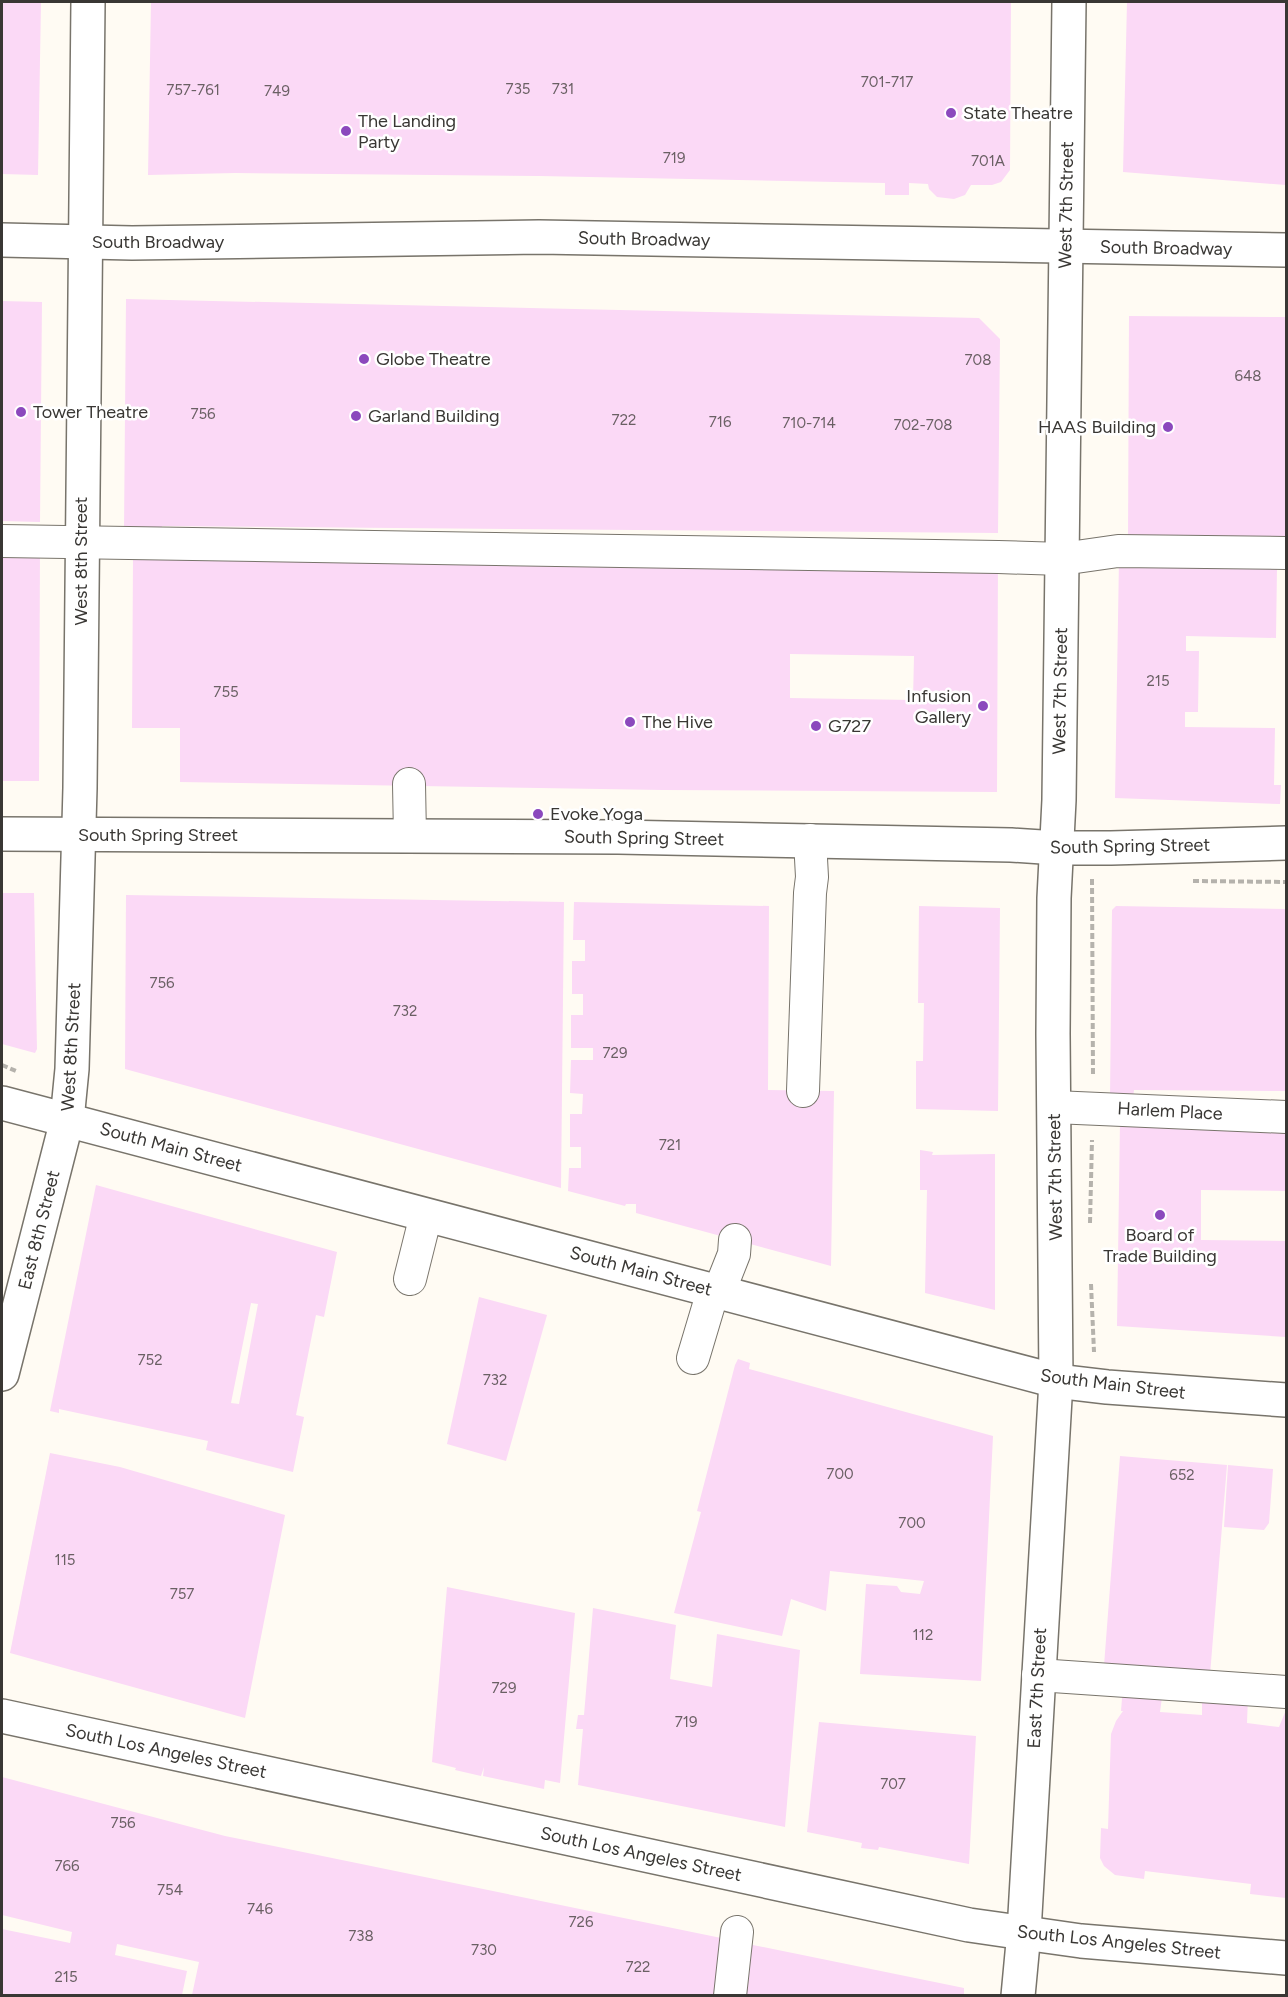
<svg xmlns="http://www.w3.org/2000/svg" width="1288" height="1997" font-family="Figtree,sans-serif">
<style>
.building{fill:#fbd9f6;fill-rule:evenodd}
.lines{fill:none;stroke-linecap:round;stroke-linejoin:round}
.minor-casing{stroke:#78746b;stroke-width:34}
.major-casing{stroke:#78746b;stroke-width:36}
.path{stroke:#b5b2ac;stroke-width:4;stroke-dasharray:6 3;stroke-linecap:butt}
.minor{stroke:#fff;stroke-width:32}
.major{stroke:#fff;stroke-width:33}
.poi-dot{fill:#8b49bd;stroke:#fff;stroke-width:2}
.labels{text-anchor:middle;stroke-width:5;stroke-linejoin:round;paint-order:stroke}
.number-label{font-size:15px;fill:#6a6064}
.poi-label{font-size:18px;fill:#393734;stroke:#fff;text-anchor:start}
.street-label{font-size:18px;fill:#393734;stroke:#fff}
</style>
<rect width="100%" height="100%" fill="#fffbf3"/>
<g class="building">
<polygon points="2,2 41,2 38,175 2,174"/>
<polygon points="151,2 1011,2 1010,170 1001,182 992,185 971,185 965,195 954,199 937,197 929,189 928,184 909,183 909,195 885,195 885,183 539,176 235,173 148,175"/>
<polygon points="1127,2 1286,2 1286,185 1123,172"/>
<polygon points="126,299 979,318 1000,339 998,533 162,526 162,531 124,531"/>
<polygon points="2,301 42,302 40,522 2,521"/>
<polygon points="1129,316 1286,317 1286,539 1128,538"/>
<polygon points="2,547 40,548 39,781 2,781"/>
<path d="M133,558L998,562L997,792L663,790L180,782V728H132ZM790,654L914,656L913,700L790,698Z"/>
<polygon points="1119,559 1277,568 1276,638 1186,636 1186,651 1199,651 1198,712 1185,712 1185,727 1275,728 1274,785 1281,785 1280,804 1115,798"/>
<polygon points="2,893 34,893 37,1049 35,1053 2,1044"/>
<polygon points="126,895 564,902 561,1188 125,1069"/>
<polygon points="574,902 769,906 768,1090 834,1091 831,1266 636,1213 636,1204 626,1204 625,1206 568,1191 569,1168 581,1168 581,1147 570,1147 570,1114 582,1114 583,1094 570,1093 571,1060 593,1060 593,1048 571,1048 571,1015 583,1015 583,994 572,994 572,961 585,961 585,940 573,940"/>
<polygon points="919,906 1000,908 998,1111 916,1109 916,1061 923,1061 924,1003 918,1003"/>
<polygon points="1116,906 1286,909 1286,1091 1134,1090 1133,1098 1110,1098 1112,910"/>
<polygon points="1120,1122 1286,1125 1286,1191 1201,1190 1201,1240 1286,1241 1286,1337 1117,1326"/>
<polygon points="920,1150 933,1152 932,1155 995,1154 995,1310 925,1293 927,1190 920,1190"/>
<path d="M96,1185L337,1252L324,1317L316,1315L296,1415L304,1417L293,1472L206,1450L208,1441L59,1409V1413L50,1411ZM251,1303L258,1304L239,1404L231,1403Z"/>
<polygon points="479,1297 547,1315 506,1461 447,1444"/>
<polygon points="738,1359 750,1363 749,1369 993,1436 981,1681 860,1674 866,1584 897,1586 901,1592 920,1594 924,1581 830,1571 826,1611 791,1599 782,1636 674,1613 701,1512 697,1511 735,1365"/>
<polygon points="50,1453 120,1467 285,1515 245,1718 10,1653"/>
<polygon points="1120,1456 1227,1465 1210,1675 1104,1666"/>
<polygon points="1228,1465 1273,1469 1269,1523 1264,1530 1224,1527"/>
<polygon points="447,1587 575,1613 560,1783 545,1780 544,1789 483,1776 484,1767 481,1776 455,1770 456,1768 432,1762"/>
<polygon points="593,1608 676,1625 670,1679 712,1687 717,1634 800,1650 785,1827 578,1785 583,1729 576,1729 578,1715 584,1715"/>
<polygon points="1123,1686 1163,1690 1160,1712 1202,1715 1202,1695 1248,1697 1247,1723 1279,1727 1286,1710 1286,1898 1250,1894 1251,1884 1145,1871 1144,1879 1115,1875 1104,1866 1100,1858 1101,1828 1108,1829 1111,1734 1116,1721 1123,1711 1121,1711"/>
<polygon points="819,1722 976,1736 969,1864 879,1847 878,1850 861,1848 862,1843 807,1832"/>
<polygon points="2,1777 225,1836 726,1939 721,1995 192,1995 199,1962 117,1944 115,1955 187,1971 182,1995 2,1995 2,1929 70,1943 72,1932 2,1915"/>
<polygon points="748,1944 964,1988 964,1995 743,1995"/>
</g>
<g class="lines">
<defs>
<g id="minor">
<polyline points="2,541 998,557 1062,559 1118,551 1286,553"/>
<polyline points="409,784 410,836"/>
<polyline points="803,1091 810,893 812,877 810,840"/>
<polyline points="1054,1107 1286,1117"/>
<polyline points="410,1279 426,1215"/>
<polyline points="719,1292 734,1254 735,1240"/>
<polyline points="693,1358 713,1291"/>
<polyline points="1038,1675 1286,1692"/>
<polyline points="730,1996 737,1932"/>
</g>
<g id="major">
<polyline points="2,240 132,243 539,237 1286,250"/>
<polyline points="2,834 618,837 1011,845 1057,848 1111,848 1286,843"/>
<polyline points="2,1103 1056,1381 1107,1387 1286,1400"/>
<polyline points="2,1374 67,1120 72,1069 80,788 88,2"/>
<polyline points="2,1716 969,1925 1081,1941 1286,1958"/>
<polyline points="1018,1996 1024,1932 1056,1381 1053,1034 1054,898 1059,800 1069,2"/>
</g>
</defs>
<use href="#minor" class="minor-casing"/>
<use href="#major" class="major-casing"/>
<g class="path">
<polyline points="1092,879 1093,1076"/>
<polyline points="1193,881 1286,882"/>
<polyline points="2,1065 16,1071"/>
<polyline points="1090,1223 1092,1140"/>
<polyline points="1091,1284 1094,1352"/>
</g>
<use href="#minor" class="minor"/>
<use href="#major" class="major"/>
</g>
<g class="poi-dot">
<circle cx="951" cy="113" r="6"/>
<circle cx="346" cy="131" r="6"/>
<circle cx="364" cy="359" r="6"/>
<circle cx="21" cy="412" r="6"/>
<circle cx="356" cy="416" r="6"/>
<circle cx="1168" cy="427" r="6"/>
<circle cx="983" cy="706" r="6"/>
<circle cx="630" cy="722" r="6"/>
<circle cx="816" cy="726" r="6"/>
<circle cx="538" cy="814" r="6"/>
<circle cx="1160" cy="1215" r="6"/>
</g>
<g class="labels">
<g class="number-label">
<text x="887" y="87">701-717</text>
<text x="518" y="94">735</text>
<text x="563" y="94">731</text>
<text x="193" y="95">757-761</text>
<text x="277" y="96">749</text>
<text x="674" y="163">719</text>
<text x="988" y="166">701A</text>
<text x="978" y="365">708</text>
<text x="1248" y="381">648</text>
<text x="203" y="419">756</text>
<text x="624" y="425">722</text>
<text x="720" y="427">716</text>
<text x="809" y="428">710-714</text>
<text x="923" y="430">702-708</text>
<text x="1158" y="686">215</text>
<text x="226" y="697">755</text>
<text x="162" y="988">756</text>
<text x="405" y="1016">732</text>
<text x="615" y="1058">729</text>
<text x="670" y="1150">721</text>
<text x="150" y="1365">752</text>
<text x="495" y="1385">732</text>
<text x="840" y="1479">700</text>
<text x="1182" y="1480">652</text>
<text x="912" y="1528">700</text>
<text x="65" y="1565">115</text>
<text x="182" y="1599">757</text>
<text x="923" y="1640">112</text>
<text x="504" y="1693">729</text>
<text x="686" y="1727">719</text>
<text x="893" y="1789">707</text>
<text x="123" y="1828">756</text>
<text x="67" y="1871">766</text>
<text x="170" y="1895">754</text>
<text x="260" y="1914">746</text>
<text x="581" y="1927">726</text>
<text x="361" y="1941">738</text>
<text x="484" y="1955">730</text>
<text x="638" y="1972">722</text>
<text x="66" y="1982">215</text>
</g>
<g class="poi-label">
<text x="963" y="119">State Theatre</text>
<text x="358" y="127">The Landing<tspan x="358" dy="21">Party</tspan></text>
<text x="376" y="365">Globe Theatre</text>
<text x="33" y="418">Tower Theatre</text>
<text x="368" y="422">Garland Building</text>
<text x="1156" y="433" text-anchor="end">HAAS Building</text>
<text x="971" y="702" text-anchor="end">Infusion<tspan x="971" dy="21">Gallery</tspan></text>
<text x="642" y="728">The Hive</text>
<text x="828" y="732">G727</text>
<text x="550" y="820">Evoke Yoga</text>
<text x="1160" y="1241" text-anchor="middle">Board of<tspan x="1160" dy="21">Trade Building</tspan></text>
</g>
<g class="street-label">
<text transform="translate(1066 205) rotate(-89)" y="6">West 7th Street</text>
<text transform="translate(644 239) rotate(1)" y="6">South Broadway</text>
<text x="158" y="248">South Broadway</text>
<text transform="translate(1166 248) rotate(1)" y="6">South Broadway</text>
<text transform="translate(81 561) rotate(-90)" y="6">West 8th Street</text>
<text transform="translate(1060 691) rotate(-89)" y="6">West 7th Street</text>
<text x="158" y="841">South Spring Street</text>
<text transform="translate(644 838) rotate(1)" y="6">South Spring Street</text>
<text transform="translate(1130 846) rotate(-1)" y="6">South Spring Street</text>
<text transform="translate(71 1047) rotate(-87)" y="6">West 8th Street</text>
<text transform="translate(1170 1111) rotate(3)" y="6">Harlem Place</text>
<text transform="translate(171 1147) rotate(15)" y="6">South Main Street</text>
<text transform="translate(1055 1177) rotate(-91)" y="6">West 7th Street</text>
<text transform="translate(39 1230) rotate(-76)" y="6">East 8th Street</text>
<text transform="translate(641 1271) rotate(15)" y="6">South Main Street</text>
<text transform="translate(1113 1384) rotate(7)" y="6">South Main Street</text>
<text transform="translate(1037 1688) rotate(-87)" y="6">East 7th Street</text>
<text transform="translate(166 1751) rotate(12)" y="6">South Los Angeles Street</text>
<text transform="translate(641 1854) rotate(12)" y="6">South Los Angeles Street</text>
<text transform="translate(1119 1942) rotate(6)" y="6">South Los Angeles Street</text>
</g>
</g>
<rect width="1288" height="1997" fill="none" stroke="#393734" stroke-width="6"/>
</svg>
